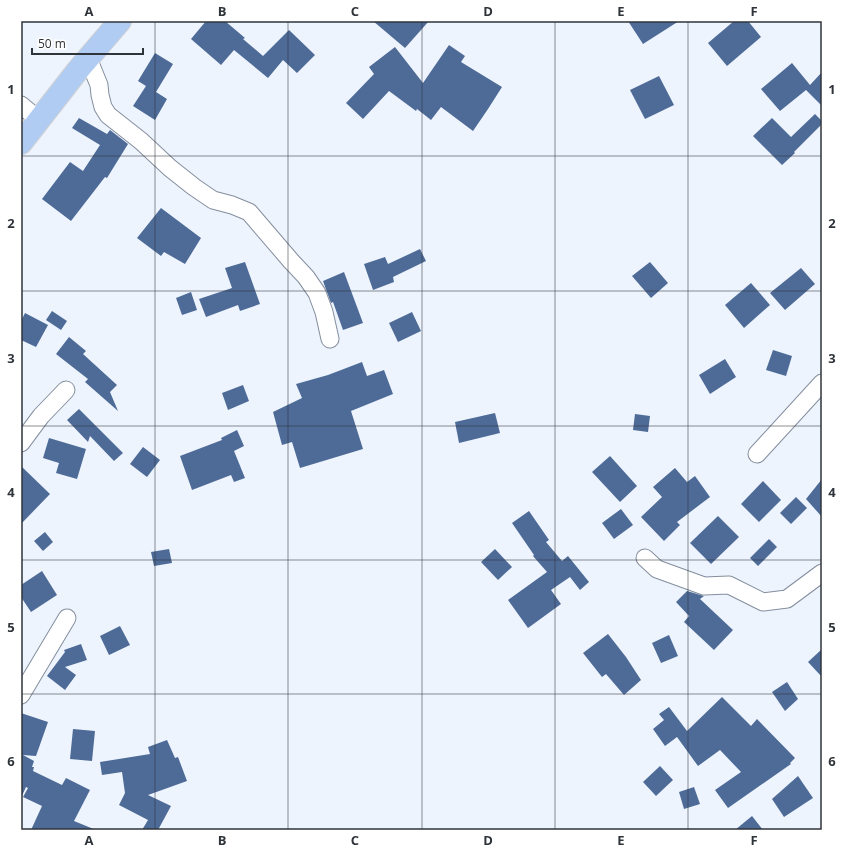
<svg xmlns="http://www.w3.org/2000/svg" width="843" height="851" font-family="'Open Sans',sans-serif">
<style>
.building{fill:#4e6b97}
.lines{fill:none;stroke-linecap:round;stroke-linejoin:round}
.street-casing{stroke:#848e9d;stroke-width:19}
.highway-casing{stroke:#d1d2d4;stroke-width:24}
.street{stroke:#fff;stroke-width:17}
.highway{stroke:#b1ccf3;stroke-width:22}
.grid{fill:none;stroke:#2f343a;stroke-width:1;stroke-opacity:0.55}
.neatline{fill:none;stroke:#2f343a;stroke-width:1.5}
.grid-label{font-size:13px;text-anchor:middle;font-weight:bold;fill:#2f343a}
</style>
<rect width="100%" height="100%" fill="#edf4fe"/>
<g class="building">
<polygon points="206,21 225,21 245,38 243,39 263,56 289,30 315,55 297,73 283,60 268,78 234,50 221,65 191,39"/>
<polygon points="373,21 429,21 405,48"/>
<polygon points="628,21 679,21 643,44"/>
<polygon points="734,21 748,21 761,37 727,66 708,43"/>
<polygon points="449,45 465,56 461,62 502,87 488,109 473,131 441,107 431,120 417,109 416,111 389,91 363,119 346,103 374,74 369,67 395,47 423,83"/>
<polygon points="155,53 173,64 156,92 167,99 155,120 133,106 146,86 138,81"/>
<polygon points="792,63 810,85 822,72 822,106 806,90 780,111 761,89"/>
<polygon points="659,76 674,105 645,119 630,90"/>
<polygon points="815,114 822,121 822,124 794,152 795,153 782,165 753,136 772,118 791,137"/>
<polygon points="79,118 107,134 110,130 128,144 107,178 105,177 71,221 42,199 70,162 83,171 100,145 72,128"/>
<polygon points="161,208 201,238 185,264 164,252 161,256 137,238"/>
<polygon points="420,249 426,261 393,277 394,282 373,290 364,264 385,257 388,264"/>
<polygon points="245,262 260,304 240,311 238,305 206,317 199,299 232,288 225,268"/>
<polygon points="650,262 668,283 651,298 632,276"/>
<polygon points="801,268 815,284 785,310 770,293"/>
<polygon points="344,272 363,323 343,330 333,302 331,303 323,281"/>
<polygon points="751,283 770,305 744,328 725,305"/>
<polygon points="191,292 197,310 182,315 176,298"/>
<polygon points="52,311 67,321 61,330 46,320"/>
<polygon points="412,312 421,331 398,342 389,323"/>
<polygon points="25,313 48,325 36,347 21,340 21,321"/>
<polygon points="69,337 86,351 83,354 117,385 110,392 118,411 85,382 88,379 56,354"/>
<polygon points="773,350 792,356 786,376 766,370"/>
<polygon points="725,359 736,377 710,394 699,375"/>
<polygon points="362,362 367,376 384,370 393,394 351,411 363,449 300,468 292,442 282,445 273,412 302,398 296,384 328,375"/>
<polygon points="243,385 249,401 228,410 222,393"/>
<polygon points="79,409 123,453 114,461 90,436 88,442 67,420"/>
<polygon points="495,413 500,433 459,443 455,422"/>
<polygon points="635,414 650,416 648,432 633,430"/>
<polygon points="237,430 244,446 234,451 245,478 234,482 231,475 192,490 180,456 222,440 221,438"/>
<polygon points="49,438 86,449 77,479 56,473 59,463 43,458"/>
<polygon points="143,447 160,460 147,477 130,464"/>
<polygon points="610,456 637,486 620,502 592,472"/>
<polygon points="21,466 50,494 21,524"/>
<polygon points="675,468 687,482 695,476 710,497 677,522 680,525 664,541 641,517 662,497 653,487"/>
<polygon points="822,479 822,517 806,499"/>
<polygon points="763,481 781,500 759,522 741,504"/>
<polygon points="796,497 807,508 791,524 780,513"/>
<polygon points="621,509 633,525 614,539 602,523"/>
<polygon points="529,511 549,540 546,542 562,561 568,556 589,582 580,590 570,577 551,590 561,604 528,628 508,600 547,572 533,556 534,555 512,523"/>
<polygon points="718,516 739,537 711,564 690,543"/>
<polygon points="45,532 53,542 43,551 34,541"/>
<polygon points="769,539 777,547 758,566 750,558"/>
<polygon points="169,549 172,563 154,566 151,552"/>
<polygon points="495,549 512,567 498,580 481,562"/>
<polygon points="42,571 57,595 31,612 21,597 21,585"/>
<polygon points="687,591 704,596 700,599 733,630 714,650 684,622 689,616 676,602"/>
<polygon points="120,626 130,645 109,655 100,636"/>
<polygon points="608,634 626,657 641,680 624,695 606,674 602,677 583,653"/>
<polygon points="669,635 678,656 661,663 652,643"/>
<polygon points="81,644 87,660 65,667 76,675 65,690 47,676 65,652 64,650"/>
<polygon points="822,649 822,677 808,662"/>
<polygon points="787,682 798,699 785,711 772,692"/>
<polygon points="722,697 751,726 757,719 795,758 790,763 791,764 728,808 715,790 741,772 720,750 698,766 677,737 665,746 653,729 664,720 659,714 669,707 687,731"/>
<polygon points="21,713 48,722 36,756 23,755 34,761 32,767 34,767 33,771 62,785 66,778 90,790 74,821 96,830 31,830 42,806 23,797 28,788 26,787 21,798"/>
<polygon points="73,729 95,731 92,761 70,759"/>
<polygon points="167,740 175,758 178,757 187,781 148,795 171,806 158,830 142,830 148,820 119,805 125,793 122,772 102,775 100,762 150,754 148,747"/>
<polygon points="660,766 673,780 656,796 643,782"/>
<polygon points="798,776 813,798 784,817 772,799"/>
<polygon points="694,787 700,804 684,809 679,792"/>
<polygon points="752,816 763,830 735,830"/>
</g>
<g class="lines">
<defs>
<g id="street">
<polyline points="88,58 99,85 100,95 103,107 108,115 141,141 170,168 194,187 213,200 232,205 249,212 291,261 306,277 317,293 324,312 330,339"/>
<polyline points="21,105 39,120"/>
<polyline points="21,443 41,416 66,390"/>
<polyline points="757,454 822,383"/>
<polyline points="645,558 657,569 704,586 729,585 763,602 787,599 822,573"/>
<polyline points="21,695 67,618"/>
</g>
<polyline id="highway" points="21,143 78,70 120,21"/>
</defs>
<use href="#street" class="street-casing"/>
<use href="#highway" class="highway-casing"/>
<use href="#street" class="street"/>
<use href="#highway" class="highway"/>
</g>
<path class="grid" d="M155,21V830M288,21V830M422,21V830M555,21V830M688,21V830M21,156H822M21,291H822M21,426H822M21,560H822M21,694H822"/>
<rect width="843" height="851" fill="none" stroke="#ffffff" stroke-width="44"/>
<path d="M32 48v6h111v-6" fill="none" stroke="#2f343a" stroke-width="2"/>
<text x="38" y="48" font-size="12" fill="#2f343a" stroke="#ffffff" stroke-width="3" paint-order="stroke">50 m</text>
<rect x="22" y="22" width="799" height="807" class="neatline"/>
<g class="grid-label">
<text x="89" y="16">A</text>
<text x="222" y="16">B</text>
<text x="355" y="16">C</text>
<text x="488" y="16">D</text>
<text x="621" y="16">E</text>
<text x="754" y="16">F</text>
<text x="11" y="94">1</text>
<text x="832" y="94">1</text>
<text x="11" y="228">2</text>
<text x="832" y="228">2</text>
<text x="11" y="363">3</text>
<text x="832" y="363">3</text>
<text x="11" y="497">4</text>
<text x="832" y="497">4</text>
<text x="11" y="632">5</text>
<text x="832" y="632">5</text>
<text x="11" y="766">6</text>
<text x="832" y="766">6</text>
<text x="89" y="845">A</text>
<text x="222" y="845">B</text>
<text x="355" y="845">C</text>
<text x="488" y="845">D</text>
<text x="621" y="845">E</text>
<text x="754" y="845">F</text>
</g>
</svg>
